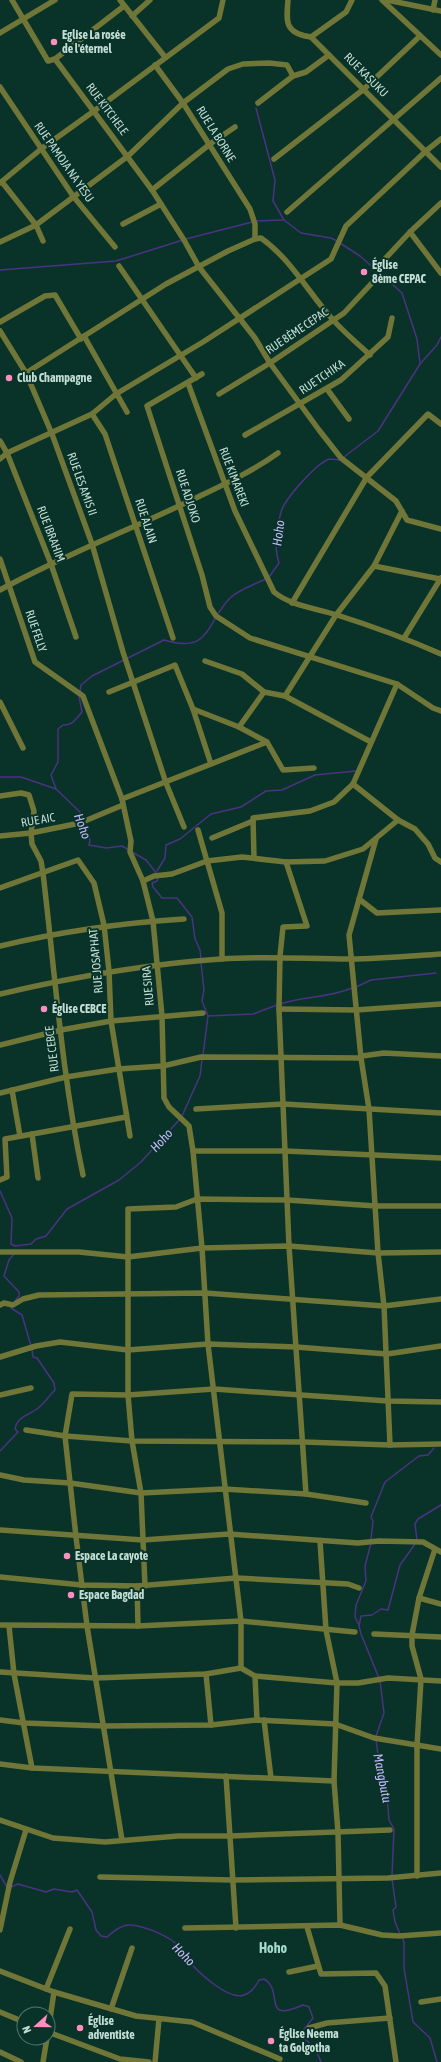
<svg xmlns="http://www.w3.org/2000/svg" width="441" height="2062" font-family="'Asap Condensed',sans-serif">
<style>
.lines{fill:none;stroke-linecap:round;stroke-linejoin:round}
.stream{stroke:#4b3283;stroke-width:1.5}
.minor{stroke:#707637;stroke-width:5.5}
.poi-dot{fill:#fd8ebf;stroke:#093329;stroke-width:1.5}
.labels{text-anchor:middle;stroke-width:4;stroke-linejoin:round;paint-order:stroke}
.poi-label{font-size:12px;font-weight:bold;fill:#c2ddd4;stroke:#093329;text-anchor:start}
.street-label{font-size:12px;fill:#c2ddd4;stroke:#093329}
.water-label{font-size:13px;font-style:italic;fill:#c8baff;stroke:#093329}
.quarter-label{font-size:14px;font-weight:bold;fill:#a5dbca;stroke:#093329}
</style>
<rect width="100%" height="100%" fill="#093329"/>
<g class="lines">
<g class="stream">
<polyline points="256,108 275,180 273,201 284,220 301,233 331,238 337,241"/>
<polyline points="256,221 284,220"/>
<polyline points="186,239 252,222"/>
<polyline points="340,243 360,256 377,271"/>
<polyline points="0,270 116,261 183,240"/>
<polyline points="380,273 402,293 417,339 420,363"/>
<polyline points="344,457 378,431 420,364 437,345 441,337"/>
<path d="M269,577L279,563C274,548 276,528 281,512C284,500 317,462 330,459C333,459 337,460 339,460"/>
<path d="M80,692L81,685L92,676L164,640C211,654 205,624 230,598C238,590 255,584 266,579"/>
<path d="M79,696L82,712C76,719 72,726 63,725L58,729V762L51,775L56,789L80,812L90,840L89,845L106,848L122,846L129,850"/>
<polyline points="0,777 21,777 56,789"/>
<polyline points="132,852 146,860 157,874"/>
<polyline points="157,871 165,858 166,845 180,839 211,814 241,807 266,791 282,790 315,775 356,771"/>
<polyline points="158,878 157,881 152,883 153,887 162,898 177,898 192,917 195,939 200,950 201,959"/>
<polyline points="201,963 204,990 202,1001 208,1016 203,1055"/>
<polyline points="356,987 371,980 436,973"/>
<path d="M280,1004C304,996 329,998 352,988"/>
<polyline points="208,1016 253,1014 277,1005"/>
<polyline points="182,1116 200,1076 202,1059"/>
<polyline points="0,1191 12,1218 11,1244 15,1246"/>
<polyline points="15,1246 31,1244 36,1239 46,1236 67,1209 119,1180 141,1162 180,1119"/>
<polyline points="14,1254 9,1260 4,1276 19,1292 19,1296 15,1301"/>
<polyline points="11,1305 11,1308 22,1315 31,1346"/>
<path d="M0,1451L18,1432L15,1429C17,1417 28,1415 37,1409C43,1405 49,1396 55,1390L54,1383L37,1358L33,1357L32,1350"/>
<polyline points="371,1539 373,1521 371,1517 385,1482 419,1456 428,1455 434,1448"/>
<polyline points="417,1540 415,1524 418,1519 441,1505"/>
<polyline points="359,1625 355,1617 356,1605 366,1581 365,1566 371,1543"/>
<polyline points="379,1678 361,1634 359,1626 361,1616 372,1615 381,1609 388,1610 400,1565 415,1544"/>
<polyline points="376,1736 384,1713 380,1681"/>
<polyline points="376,1740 379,1762 386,1784 389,1820 394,1829 392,1875"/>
<polyline points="0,1875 7,1887"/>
<polyline points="392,1879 396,1907 393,1910 395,1922 400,1934"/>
<path d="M11,1887L18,1884L46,1892L54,1889L72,1892L77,1890L92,1912L96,1930L101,1936L107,1937C114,1931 122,1924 131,1925C144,1926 170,1936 178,1946C182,1950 183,1955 187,1959C197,1971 228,2001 244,1995C251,1993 256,1986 259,1980L264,1979C285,1991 260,2024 303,2005L309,2007L313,2018L301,2033L303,2037L315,2048L321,2062"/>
<polyline points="402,1937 404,1942 404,1968 413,2022 430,2038 437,2062"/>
</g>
<g class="minor">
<polyline points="12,0 48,61 55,59 152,190 184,240 199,267 255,338 270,363 319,430 341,458 396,501 407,520 441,529"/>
<polyline points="120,0 165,57"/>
<path d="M288,0C286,23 285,33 311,37L441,167"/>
<polyline points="382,0 441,55"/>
<polyline points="387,0 441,11"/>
<polyline points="433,10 435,0"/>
<polyline points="132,16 150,0"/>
<polyline points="0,33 55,0"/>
<polyline points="311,37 346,12 352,0"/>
<polyline points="55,59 124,6"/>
<polyline points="155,65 183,103 250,209 255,224 255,239"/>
<polyline points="0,87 73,196 115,247"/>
<polyline points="258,103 293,76 306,72 329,55"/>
<polyline points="274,159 364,89 420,36"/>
<polyline points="2,182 36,225 43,241"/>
<polyline points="0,183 41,149 94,111 219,18 223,0"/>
<polyline points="152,190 210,144 235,127"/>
<polyline points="441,203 410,232 441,273"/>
<polyline points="287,212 441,78"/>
<polyline points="123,224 161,204"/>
<polyline points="0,242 36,225 128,156 183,103 228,69 243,64 269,63 287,65 293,76"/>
<polyline points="119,266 196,378"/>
<polyline points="0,322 45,296 55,295 81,339"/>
<polyline points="0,331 26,373 52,434 92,544 123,652 166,783 184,827"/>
<polyline points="84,336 127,412"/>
<path d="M26,373L166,284L228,251L255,239L261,238C292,260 309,294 334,321C345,333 358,344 370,355"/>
<polyline points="202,374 147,406 202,575 210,607 216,616 250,638 397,684 433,708 441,711"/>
<path d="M188,383L235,511L274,592C291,606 315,608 337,615C372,626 407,639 441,654"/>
<polyline points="327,389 349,419"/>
<polyline points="219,394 270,363 344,313 371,284 381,269 383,261 410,232"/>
<polyline points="92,414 105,434 173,638"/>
<polyline points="245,435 341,380 388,337 392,318"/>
<polyline points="0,441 7,453 51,564 76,637"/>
<polyline points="0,459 7,453 92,414 116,394 203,342 331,259 346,226 426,151 441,139"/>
<polyline points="0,559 35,662 83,696 122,799 131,841 130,852 143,881 153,921 162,1016 164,1098 169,1107 189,1126 193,1151 202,1248 208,1344 241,1621 241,1668"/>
<polyline points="374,566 440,579"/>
<path d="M0,590C64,555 132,529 198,497C225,484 253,471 278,453"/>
<polyline points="292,603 367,477 428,414 441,424"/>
<polyline points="404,638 441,578"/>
<polyline points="205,661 242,674 264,692 285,696 336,615 374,566 402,511"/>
<polyline points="109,692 175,665 193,709 211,764"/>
<polyline points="285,696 371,742"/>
<polyline points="0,702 23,748"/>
<polyline points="193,709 239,727 267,742 283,770 314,768"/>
<polyline points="239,727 264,692"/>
<polyline points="353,784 398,820 415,829 428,844 435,858 441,862"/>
<path d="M0,796L21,793L29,795L34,811L31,833L32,844L41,861L43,873C55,974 62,1076 83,1175"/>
<polyline points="122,799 267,742"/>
<polyline points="198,830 222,913 222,959"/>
<polyline points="0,836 31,833 80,823 123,805"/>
<polyline points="212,838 253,821"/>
<polyline points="376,839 349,935 361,1058 369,1109 378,1253 384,1306 390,1445"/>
<polyline points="254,858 253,818 310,811 334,802 353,784 397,684"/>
<polyline points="286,862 307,926 283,927 280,956 279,1009 289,1246 306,1494"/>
<polyline points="143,881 154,876 172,874 207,861 242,857 286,862 325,861 363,849 398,820"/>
<polyline points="0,888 78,860 94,883 104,925 109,971 111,1021 130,1136"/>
<polyline points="359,899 377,913 441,910"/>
<path d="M0,946C63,931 120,923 184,919"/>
<path d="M0,994C73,977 146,964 221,959C264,956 307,959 350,959C380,959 411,956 441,954"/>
<polyline points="279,1009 356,1010 441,1004"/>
<polyline points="0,1045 61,1030 111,1021 203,1013"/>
<polyline points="362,1056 384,1053 441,1056"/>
<polyline points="12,1090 20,1136"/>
<polyline points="0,1093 66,1077 118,1069 163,1066 201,1057 361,1058"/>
<polyline points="196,1109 283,1104 441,1113"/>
<polyline points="32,1134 38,1178"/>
<polyline points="193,1151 285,1151 441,1158"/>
<polyline points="0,1180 7,1177 5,1139 126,1117"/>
<polyline points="0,1252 79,1252 128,1257 202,1248 289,1246 378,1253 441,1252"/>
<polyline points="0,1305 4,1303 13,1305 23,1299 39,1295 205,1293 384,1306 441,1299"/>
<polyline points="0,1357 36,1346 60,1342 128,1350 208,1344 296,1347 387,1354 441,1346"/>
<polyline points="0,1395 31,1388"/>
<polyline points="26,1430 65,1436 132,1441 304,1442 390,1445 441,1444"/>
<polyline points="0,1475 24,1480 70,1483 141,1493 224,1489 306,1494 366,1503"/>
<polyline points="0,1530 143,1540 229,1534 358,1543 379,1541 423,1542 441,1552"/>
<polyline points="320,1541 326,1630 337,1683 334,1781 338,1832 340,1925"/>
<polyline points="0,1577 82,1585 137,1586 236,1578 348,1584 359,1588"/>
<polyline points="137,1586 138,1626"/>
<polyline points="145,1586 141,1493 132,1441 128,1395 128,1209 176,1207 197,1199 287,1200 376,1206 441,1206"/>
<polyline points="419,1598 441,1604"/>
<polyline points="0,1625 138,1626 241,1621 355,1632"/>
<polyline points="9,1626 14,1674 32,1768"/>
<polyline points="374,1634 441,1637"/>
<polyline points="0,1672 95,1678 206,1674 241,1668 255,1676 337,1683 358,1683 388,1678 441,1681"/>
<polyline points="206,1674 211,1725"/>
<polyline points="255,1676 257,1720"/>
<polyline points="0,1720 24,1723 104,1726 211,1725 257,1720 335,1724 374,1738 441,1749"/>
<polyline points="264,1720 271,1778"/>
<polyline points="0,1764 32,1768 334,1781"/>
<polyline points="226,1776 236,1928"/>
<polyline points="0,1820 53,1838 105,1842 178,1836 230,1836 390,1830"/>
<polyline points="122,1840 87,1626 76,1537 65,1436 72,1394 128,1395 214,1389 388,1401 441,1402"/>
<polyline points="417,1876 417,1746 421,1679 412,1646 412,1635 419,1598 435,1549"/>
<polyline points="100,1877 232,1880 388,1878 441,1873"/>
<polyline points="307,1927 321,1974 376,1973 385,1986 396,2062"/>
<polyline points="185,1928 340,1925 382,1935 399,1936 441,1933"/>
<polyline points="0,1930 10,1882 26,1830"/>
<polyline points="0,1971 54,1992 136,2016 192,2022 280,2059"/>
<polyline points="289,1972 318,1966"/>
<polyline points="46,1989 70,1929"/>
<polyline points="421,2002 441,1999"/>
<polyline points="111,2009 132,1948"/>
<polyline points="0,2012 24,2022"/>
<polyline points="309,2028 327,2023 390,2018"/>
<polyline points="48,2032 120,2059 149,2062"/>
<polyline points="48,2032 54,1992"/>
<polyline points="0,2052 21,2062"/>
<polyline points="43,2062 47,2038"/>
<polyline points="155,2062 159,2019"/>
</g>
</g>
<g class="poi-dot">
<circle cx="54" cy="42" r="4"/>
<circle cx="364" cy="272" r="4"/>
<circle cx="9" cy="378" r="4"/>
<circle cx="44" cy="1009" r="4"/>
<circle cx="67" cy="1556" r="4"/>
<circle cx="71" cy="1595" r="4"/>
<circle cx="80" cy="2028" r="4"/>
<circle cx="271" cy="2041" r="4"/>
</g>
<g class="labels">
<g class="poi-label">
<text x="62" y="39">Eglise La rosée<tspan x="62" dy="14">de l'éternel</tspan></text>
<text x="372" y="269">Église<tspan x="372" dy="14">8ème CEPAC</tspan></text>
<text x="17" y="382">Club Champagne</text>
<text x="52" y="1013">Église CEBCE</text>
<text x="75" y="1560">Espace La cayote</text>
<text x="79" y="1599">Espace Bagdad</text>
<text x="88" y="2025">Église<tspan x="88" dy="14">adventiste</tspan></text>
<text x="279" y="2038">Église Neema<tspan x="279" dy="14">ta Golgotha</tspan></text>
</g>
<g class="street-label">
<text transform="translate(366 75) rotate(45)" y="4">RUE KASUKU</text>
<text transform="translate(107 109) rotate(53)" y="4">RUE KITCHELE</text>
<text transform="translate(216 134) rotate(58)" y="4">RUE LA BORNE</text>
<text transform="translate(64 162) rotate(55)" y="4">RUE PAMOJA NA YESU</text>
<text transform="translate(297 331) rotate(-34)" y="4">RUE 8ÈME CEPAC</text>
<text transform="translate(322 377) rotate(-34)" y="4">RUE TCHIKA</text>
<text transform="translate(234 477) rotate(69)" y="4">RUE KIMAREKI</text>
<text transform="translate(82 484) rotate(70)" y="4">RUE LES AMIS II</text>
<text transform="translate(188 496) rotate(72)" y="4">RUE ADJOKO</text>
<text transform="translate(146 521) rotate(72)" y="4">RUE ALAIN</text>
<text transform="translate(51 534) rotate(69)" y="4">RUE IBRAHIM</text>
<text transform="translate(36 631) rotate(71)" y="4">RUE FELLY</text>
<text transform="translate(38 820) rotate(-10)" y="4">RUE AIC</text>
<text transform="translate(96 961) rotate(-95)" y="4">RUE JOSAPHAT</text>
<text transform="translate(148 986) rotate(-95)" y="4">RUE SIRA</text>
<text transform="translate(52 1049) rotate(-97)" y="4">RUE CEBCE</text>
</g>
<g class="water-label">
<text transform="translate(278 533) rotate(-83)" y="5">Hoho</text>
<text transform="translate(83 826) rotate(70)" y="5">Hoho</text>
<text transform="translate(161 1140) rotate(-48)" y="5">Hoho</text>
<text transform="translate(383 1778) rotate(79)" y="5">Mangbutu</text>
<text transform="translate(184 1954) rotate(45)" y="5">Hoho</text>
</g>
<g class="quarter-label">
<text x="273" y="1953">Hoho</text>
</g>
</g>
<g transform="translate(36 2026) rotate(249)"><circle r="19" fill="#093329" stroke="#53776d"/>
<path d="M0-3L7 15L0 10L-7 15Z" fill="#fd8ebf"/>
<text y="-6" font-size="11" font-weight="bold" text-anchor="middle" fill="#c2ddd4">N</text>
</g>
</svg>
